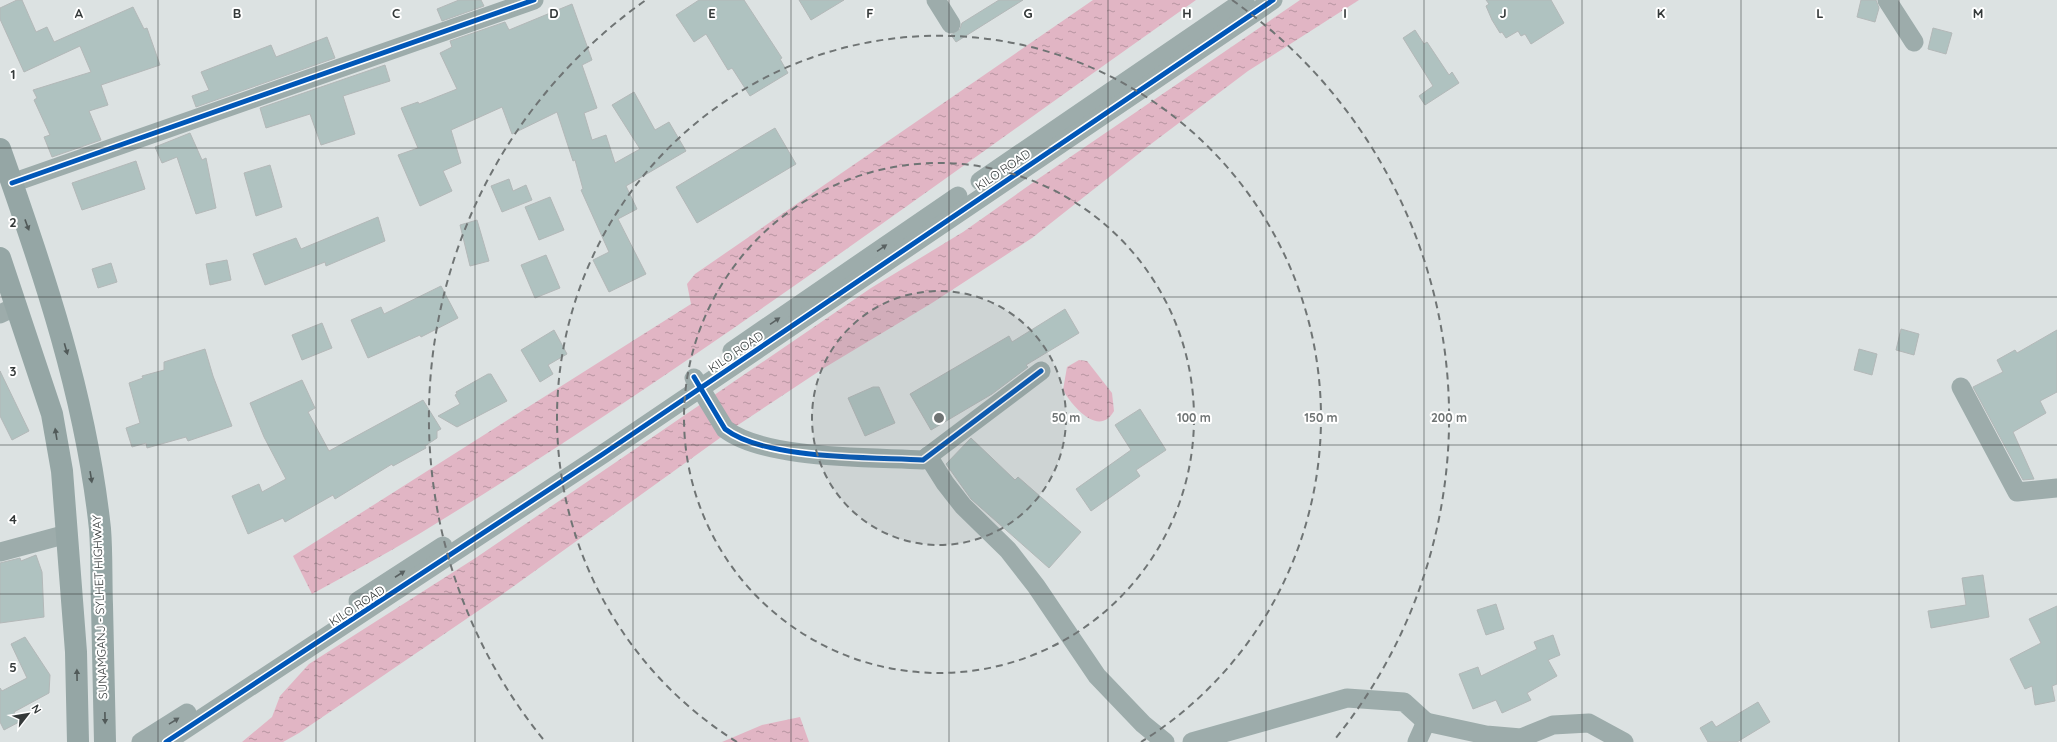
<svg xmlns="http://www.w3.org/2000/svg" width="2057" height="742" font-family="Quicksand,sans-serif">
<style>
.water{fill:url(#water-ripples)}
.building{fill:#afc2c0;stroke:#b3b8b8}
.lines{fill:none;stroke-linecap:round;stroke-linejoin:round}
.minor{stroke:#9dacab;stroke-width:19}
.major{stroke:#95a6a5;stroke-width:22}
.cycleway-casing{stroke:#fff;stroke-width:8}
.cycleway{stroke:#0057b8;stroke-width:5}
.oneway{fill:#515a59}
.oneway2{fill:#596161}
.grid{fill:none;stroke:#343939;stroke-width:1;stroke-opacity:0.55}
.ring{fill:none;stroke:#6f7474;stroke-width:2;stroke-dasharray:7 5}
.labels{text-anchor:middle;stroke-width:4;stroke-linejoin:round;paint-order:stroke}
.street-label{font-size:12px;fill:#343939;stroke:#fff}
.grid-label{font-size:13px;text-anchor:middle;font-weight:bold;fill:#343939;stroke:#fff;stroke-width:4;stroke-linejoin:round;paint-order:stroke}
.centre{fill:#6f7474;stroke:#fff;stroke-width:2}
.ring-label{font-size:12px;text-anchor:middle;font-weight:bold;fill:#6f7474;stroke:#fff;stroke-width:4;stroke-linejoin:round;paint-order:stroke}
</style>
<defs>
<pattern id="water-ripples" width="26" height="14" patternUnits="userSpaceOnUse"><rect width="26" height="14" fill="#e1b5c4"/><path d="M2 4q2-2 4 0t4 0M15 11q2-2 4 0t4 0" fill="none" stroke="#b794a0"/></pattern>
</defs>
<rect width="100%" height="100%" fill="#dce2e2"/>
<g class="water">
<path d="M1093,0H1196C939,181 688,370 419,534C384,555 348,574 312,594L293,556L691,304L687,284L695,274Z"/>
<polygon points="1300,0 1359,0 1248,71 1151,144 1032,238 932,303 824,368 738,425 500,596 299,733 283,742 242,742 272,717 280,696 309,664 477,557 871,288 963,232 1038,179"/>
<path d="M1079,360L1087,361L1112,393L1114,411C1099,438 1072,406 1063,390L1067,367Z"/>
<polygon points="800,717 809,742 722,742 762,725"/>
</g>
<g class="building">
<polygon points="17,0 22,0 36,32 47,27 54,42 133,7 144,29 147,28 160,65 101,85 108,105 89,111 101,140 52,157 44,137 50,135 34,100 37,98 33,90 91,72 80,46 24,72 0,19 0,8"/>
<polygon points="459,0 481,0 484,6 442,21 437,9"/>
<polygon points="699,0 744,0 782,58 780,59 788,73 750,96 732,68 728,70 706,34 694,42 676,15"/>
<polygon points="799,0 844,0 811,20"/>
<polygon points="999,0 1023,0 956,42 951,35 960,29 962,23"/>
<polygon points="1486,0 1551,0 1564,23 1531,44 1525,34 1521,36 1518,31 1506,38 1502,32 1500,33 1492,20 1486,6 1489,4"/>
<polygon points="1861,0 1876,0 1879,8 1875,22 1857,17"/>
<polygon points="572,4 592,60 582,65 597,108 584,113 592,140 606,135 615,163 640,149 612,105 634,92 655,130 669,122 686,151 626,186 637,209 618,219 646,274 609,292 593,260 609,252 581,190 583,189 575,160 573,161 557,112 512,134 502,107 451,130 461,163 443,171 452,191 420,206 398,155 418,148 401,108 418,102 419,104 457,89 440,53 452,47 450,41 505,22 509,30"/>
<polygon points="1933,28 1952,33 1946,54 1928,49"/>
<polygon points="1415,30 1424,44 1427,42 1449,75 1452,72 1459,83 1425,105 1419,96 1433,86 1403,38"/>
<polygon points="327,37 335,58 196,107 192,96 209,90 201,72 271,45 276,57"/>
<polygon points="385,65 390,81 343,96 355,134 321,145 310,114 266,128 260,108"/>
<polygon points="775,128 796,164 697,223 676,187"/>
<polygon points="190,133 202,160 206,158 216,208 196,214 177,157 162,163 155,147"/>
<polygon points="136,161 145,189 82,210 72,183"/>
<polygon points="270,165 282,207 256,216 244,173"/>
<polygon points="509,179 513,191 526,185 532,200 502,212 491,186"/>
<polygon points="550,197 564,230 539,240 525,207"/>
<polygon points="378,217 385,241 326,266 325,262 265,285 253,254 296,238 301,249"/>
<polygon points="477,220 489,261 470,266 460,225"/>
<polygon points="546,255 560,288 535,298 521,265"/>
<polygon points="227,260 231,280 210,285 206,264"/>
<polygon points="111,263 117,282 98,288 92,269"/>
<polygon points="441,286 458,318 421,337 420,335 368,358 351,320 381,307 384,314"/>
<polygon points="1065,309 1079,333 1026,365 1028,367 992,394 931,430 910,394 1009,336 1012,342"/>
<polygon points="322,323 332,348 302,360 292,335"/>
<polygon points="1901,329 1919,334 1914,355 1896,350"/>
<polygon points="554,330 567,354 548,365 553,374 540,382 521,350"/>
<polygon points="2057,330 2057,392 2040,401 2046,413 2013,432 2034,479 2023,480 1973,387 2003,372 1997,360 2015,350 2017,353"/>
<polygon points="205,349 213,376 232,426 188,441 186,437 147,448 146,443 132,447 126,428 140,423 129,383 143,378 142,376 164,370 164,362"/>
<polygon points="1859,349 1877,354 1872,375 1854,370"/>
<polygon points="0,371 29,431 12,440 0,416"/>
<polygon points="488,374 491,374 507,401 457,427 438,416 460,404 455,395 457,394 456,392"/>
<polygon points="302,380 315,408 308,412 329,451 423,400 441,429 437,431 437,438 425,446 426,448 393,466 392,464 335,499 333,495 285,522 283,518 248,534 232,496 259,484 262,492 286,479 264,437 250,403"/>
<polygon points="873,387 879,387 895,423 865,436 848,398"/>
<polygon points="1140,409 1166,450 1136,470 1140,476 1091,511 1076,489 1131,450 1115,425"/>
<polygon points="971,438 1015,480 1018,477 1081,532 1049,568 971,499 946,464"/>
<polygon points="36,555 42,572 44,617 0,623 0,563 20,558 21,561"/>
<polygon points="1983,575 1989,617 1931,628 1928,611 1966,605 1962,578"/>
<polygon points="1496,604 1504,629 1486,635 1477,610"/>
<polygon points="2057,606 2057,684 2052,686 2055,701 2035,705 2032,686 2025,689 2010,659 2041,643 2029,619"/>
<polygon points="1553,635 1560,655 1548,660 1557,676 1527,693 1531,700 1502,713 1496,700 1473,709 1459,674 1478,667 1481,676 1537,649 1534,642"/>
<polygon points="25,637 50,675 49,693 14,712 19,722 4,730 0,722 0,688 2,691 27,678 11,644"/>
<polygon points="1758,702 1770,722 1737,742 1708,742 1700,728 1712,721 1716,727"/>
</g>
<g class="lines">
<g class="minor">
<polyline points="936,0 951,24"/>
<polyline points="1887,0 1914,42"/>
<polyline points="980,181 1245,0"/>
<polyline points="12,183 534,0"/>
<polyline points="0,314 17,306"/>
<polyline points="732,351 958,196"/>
<path d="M694,378L725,429C765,460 872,457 923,460L1041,371"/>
<polyline points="1961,387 2017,492 2057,488"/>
<polyline points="928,456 945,483 963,506 1008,550 1036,586 1097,676 1143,724 1165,742"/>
<polyline points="0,552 67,534"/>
<polyline points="358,601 443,546"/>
<polyline points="141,742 187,713"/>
<polyline points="166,742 603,454 1273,0"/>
<polyline points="1192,742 1347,698 1404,702 1426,722"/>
<polyline points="1417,742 1426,722 1486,735 1521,738 1553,725 1589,723 1624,742"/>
</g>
<g class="major">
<path d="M0,149C44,273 86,397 100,529C102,554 101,579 102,605C103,651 104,696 105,742"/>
<polyline points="0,258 52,414 62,471 76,652 78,742"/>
</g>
<defs>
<g id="cycleway">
<polyline points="12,183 534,0"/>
<path d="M694,377L725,429C765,460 872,457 923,460L1041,371"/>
<polyline points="166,742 603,454 1273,0"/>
</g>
</defs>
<use href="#cycleway" class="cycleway-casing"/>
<use href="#cycleway" class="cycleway"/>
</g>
<defs><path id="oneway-solid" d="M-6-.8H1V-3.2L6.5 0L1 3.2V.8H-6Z"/></defs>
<g class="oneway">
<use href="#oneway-solid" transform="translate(27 225) rotate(70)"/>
<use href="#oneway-solid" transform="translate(66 349) rotate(74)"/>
<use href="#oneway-solid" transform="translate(56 434) rotate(-99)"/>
<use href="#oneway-solid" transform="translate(91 477) rotate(81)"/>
<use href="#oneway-solid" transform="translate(77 675) rotate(-91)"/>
<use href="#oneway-solid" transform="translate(105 718) rotate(89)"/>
</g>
<g class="oneway2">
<use href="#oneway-solid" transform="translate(882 248) rotate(-34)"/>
<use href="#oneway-solid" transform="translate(775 321) rotate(-34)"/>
<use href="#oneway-solid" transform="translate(400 574) rotate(-33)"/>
<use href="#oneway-solid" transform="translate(174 721) rotate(-32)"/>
</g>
<path class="grid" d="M158,0V742M316,0V742M475,0V742M633,0V742M791,0V742M949,0V742M1108,0V742M1266,0V742M1424,0V742M1582,0V742M1741,0V742M1899,0V742M0,148H2057M0,297H2057M0,445H2057M0,594H2057"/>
<circle cx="939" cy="418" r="127" fill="#6f7474" fill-opacity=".12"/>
<g class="ring">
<circle cx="939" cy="418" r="127"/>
<circle cx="939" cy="418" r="255"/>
<path d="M737 742A382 382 0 1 1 1141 742"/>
<path d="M543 739A510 510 0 0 1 646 0M1232 0A510 510 0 0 1 1335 739"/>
</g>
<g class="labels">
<g class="street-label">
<text transform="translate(1003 170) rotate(-34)" y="4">KILO ROAD</text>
<text transform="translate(736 352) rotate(-34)" y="4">KILO ROAD</text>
<text transform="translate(357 606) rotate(-33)" y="4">KILO ROAD</text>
<text transform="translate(100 607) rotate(-92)" y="4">SUNAMGANJ - SYLHET HIGHWAY</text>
</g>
</g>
<g class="grid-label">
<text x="79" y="18">A</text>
<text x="237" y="18">B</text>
<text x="396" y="18">C</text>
<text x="554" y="18">D</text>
<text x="712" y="18">E</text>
<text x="870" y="18">F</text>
<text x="1028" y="18">G</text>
<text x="1187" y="18">H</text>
<text x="1345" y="18">I</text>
<text x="1503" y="18">J</text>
<text x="1661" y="18">K</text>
<text x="1820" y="18">L</text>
<text x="1978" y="18">M</text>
<text x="13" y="79">1</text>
<text x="13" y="227">2</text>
<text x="13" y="376">3</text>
<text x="13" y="524">4</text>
<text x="13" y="672">5</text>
</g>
<circle cx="939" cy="418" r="6" class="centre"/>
<g class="ring-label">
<text x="1066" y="422">50 m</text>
<text x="1194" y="422">100 m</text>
<text x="1321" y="422">150 m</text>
<text x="1449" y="422">200 m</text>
</g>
<g transform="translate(28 714) rotate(59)" stroke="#ffffff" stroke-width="3" paint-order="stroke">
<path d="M0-3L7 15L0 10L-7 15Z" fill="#343939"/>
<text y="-6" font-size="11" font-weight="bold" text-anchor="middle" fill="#343939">N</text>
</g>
</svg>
